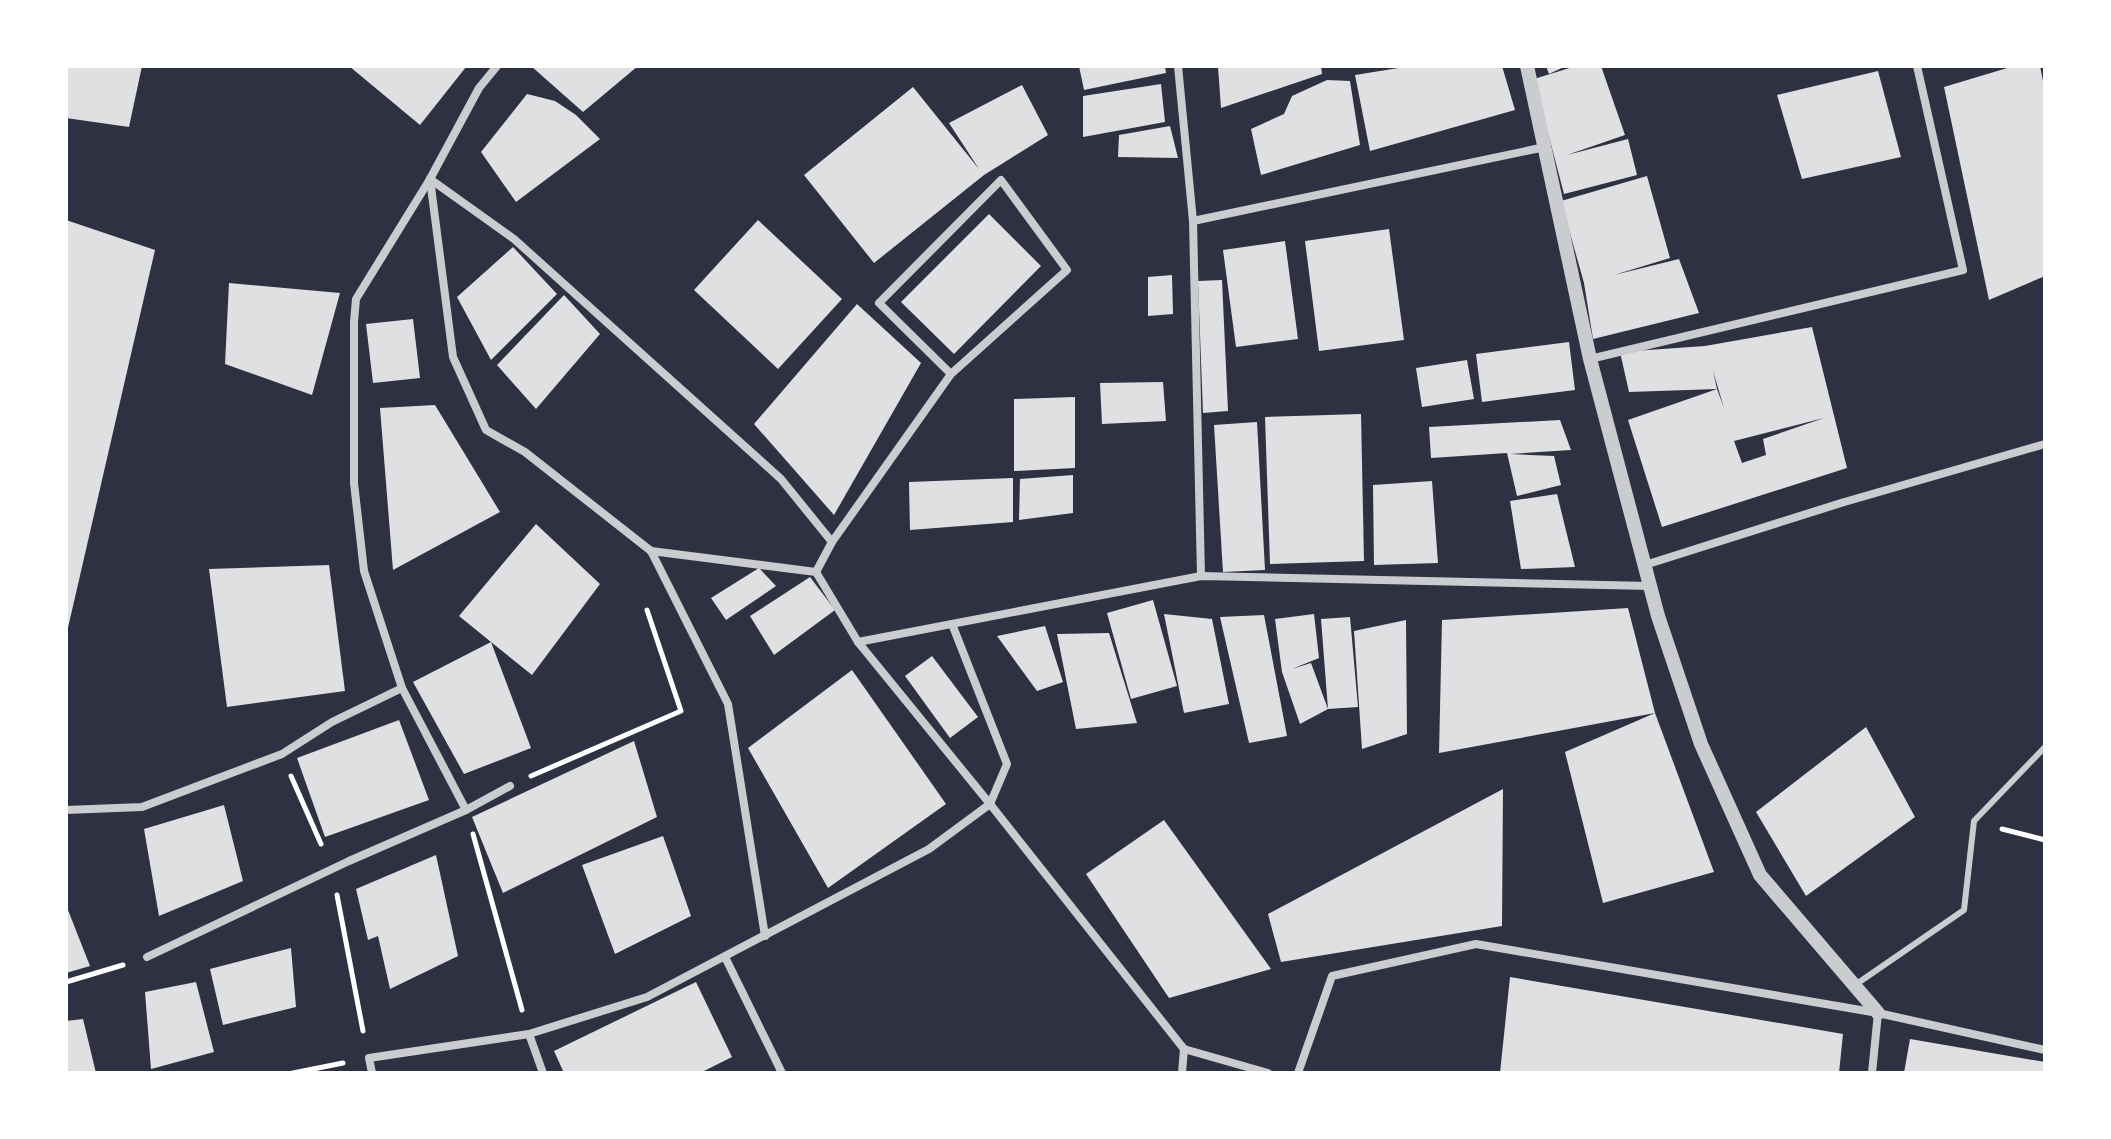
<svg xmlns="http://www.w3.org/2000/svg" width="2111" height="1139" font-family="Signika,sans-serif">
<style>
.building{fill:#e0e0e3;fill-rule:evenodd}
.lines{fill:none;stroke-linecap:round;stroke-linejoin:round}
.path{stroke:#fff;stroke-width:5}
.service{stroke:#caccd0;stroke-width:6}
.minor{stroke:#caccd0;stroke-width:8}
.tertiary{stroke:#caccd0;stroke-width:14}
</style>
<rect width="100%" height="100%" fill="#2d3142"/>
<g class="building">
<polygon points="66,66 142,66 129,127 66,118"/>
<polygon points="349,66 465,66 466,67 420,125"/>
<polygon points="531,66 638,66 583,112"/>
<polygon points="1079,66 1165,66 1166,73 1084,90"/>
<polygon points="1221,66 1321,66 1322,74 1221,108 1218,67"/>
<polygon points="1411,66 1502,66 1515,110 1370,151 1355,75"/>
<polygon points="1546,66 1566,66 1549,74"/>
<polygon points="1576,66 1601,66 1625,135 1567,155 1628,139 1637,175 1564,194 1534,79"/>
<polygon points="2014,66 2040,66 2045,91 2045,276 1989,300 1944,87"/>
<polygon points="1878,71 1901,157 1802,179 1777,95"/>
<polygon points="1327,80 1350,81 1360,145 1261,175 1251,129 1284,114 1292,96"/>
<polygon points="1161,84 1165,122 1083,137 1083,96"/>
<polygon points="1022,85 1048,135 984,175 874,263 804,175 913,87 979,169 949,123"/>
<polygon points="527,94 555,101 576,115 600,139 516,202 481,152"/>
<polygon points="1170,126 1178,158 1118,157 1119,135"/>
<polygon points="1647,176 1670,258 1614,275 1679,259 1699,313 1593,339 1584,283 1561,201"/>
<polygon points="989,214 1041,266 954,354 901,302"/>
<polygon points="66,220 155,250 67,632 66,632"/>
<polygon points="758,220 842,299 778,369 694,290"/>
<polygon points="1389,229 1404,340 1319,351 1305,241"/>
<polygon points="1285,241 1298,339 1236,347 1223,250"/>
<polygon points="513,247 557,294 491,360 457,297"/>
<polygon points="1172,275 1173,314 1148,316 1148,277"/>
<polygon points="1222,280 1228,411 1203,413 1198,281"/>
<polygon points="229,283 340,293 312,395 225,364"/>
<polygon points="564,295 600,334 536,409 497,365"/>
<polygon points="857,304 921,363 834,515 754,424"/>
<polygon points="413,319 420,378 373,383 366,324"/>
<path d="M1812,327L1847,468L1662,527L1628,420L1717,389L1724,408L1713,371L1717,389L1629,392L1620,352L1705,346ZM1824,418L1763,439L1766,455L1742,463L1734,441Z"/>
<polygon points="1569,342 1575,390 1482,402 1476,354"/>
<polygon points="1467,360 1474,399 1422,407 1416,368"/>
<polygon points="1163,382 1166,421 1102,424 1100,383"/>
<polygon points="1075,397 1075,468 1014,471 1014,399"/>
<polygon points="435,405 500,512 393,570 380,408"/>
<polygon points="1361,414 1364,561 1270,564 1265,417"/>
<polygon points="1560,420 1571,450 1510,454 1554,456 1561,485 1517,496 1507,453 1431,458 1429,427"/>
<polygon points="1257,422 1265,570 1223,572 1214,425"/>
<polygon points="1073,475 1073,513 1019,520 1020,479"/>
<polygon points="1013,478 1013,522 910,530 909,482"/>
<polygon points="1432,481 1438,563 1374,565 1373,485"/>
<polygon points="1557,494 1575,567 1521,569 1510,501"/>
<polygon points="536,524 600,584 532,675 491,642 531,748 464,774 413,682 491,642 459,616"/>
<polygon points="329,565 345,691 227,707 209,569"/>
<polygon points="759,568 776,586 726,620 711,598"/>
<polygon points="810,577 835,610 774,655 750,616"/>
<polygon points="1153,600 1177,686 1131,699 1107,613"/>
<polygon points="1628,608 1655,713 1439,753 1442,620"/>
<polygon points="1164,614 1212,619 1229,704 1184,713"/>
<polygon points="1314,614 1319,658 1292,669 1311,663 1328,709 1321,619 1350,617 1358,707 1328,709 1300,724 1282,672 1275,619"/>
<polygon points="1264,615 1287,736 1249,743 1220,617"/>
<polygon points="1406,620 1407,734 1362,749 1354,631"/>
<polygon points="1045,626 1063,682 1037,691 997,636"/>
<polygon points="1109,633 1137,723 1076,729 1057,634"/>
<polygon points="932,656 978,717 950,738 905,676"/>
<polygon points="852,670 946,804 828,888 748,748"/>
<polygon points="1655,713 1714,872 1603,903 1565,752"/>
<polygon points="399,720 429,800 325,837 297,758"/>
<polygon points="1866,727 1915,817 1806,896 1756,812"/>
<polygon points="634,741 657,817 503,893 472,817"/>
<polygon points="1503,789 1502,926 1281,962 1268,914"/>
<polygon points="224,805 243,881 159,916 144,829"/>
<polygon points="1164,820 1271,969 1169,998 1086,874"/>
<polygon points="663,836 691,916 615,954 582,865"/>
<polygon points="436,855 458,956 390,989 378,936 368,940 356,889"/>
<polygon points="66,905 90,966 66,973"/>
<polygon points="291,948 296,1007 223,1025 210,969"/>
<polygon points="1510,977 1843,1034 1839,1073 1500,1073"/>
<polygon points="196,982 214,1052 151,1069 145,992"/>
<polygon points="696,982 732,1057 700,1073 564,1073 554,1051"/>
<polygon points="83,1019 96,1073 66,1073 66,1021"/>
<polygon points="1910,1039 2045,1062 2045,1073 1904,1073"/>
</g>
<g class="lines">
<g class="path">
<polyline points="291,776 321,844"/>
<polyline points="531,776 681,711 647,610"/>
<polyline points="2002,829 2045,840"/>
<polyline points="473,834 522,1010"/>
<polyline points="337,895 363,1031"/>
<polyline points="66,982 123,965"/>
<polyline points="293,1073 343,1063"/>
</g>
<polyline class="service" points="1855,985 1964,910 1974,821 2045,747"/>
<g class="minor">
<polyline points="1178,66 1193,221 1201,576"/>
<polyline points="430,179 453,357 486,430 525,452 651,551 816,572 858,642 990,804 1184,1049"/>
<polyline points="430,179 514,239 781,479 832,542 816,572"/>
<polyline points="1193,221 1545,147"/>
<polyline points="1590,359 1963,270 1917,66"/>
<polyline points="832,542 951,374 1067,270 1001,180 879,303 951,374"/>
<polyline points="651,551 728,704 765,936"/>
<polyline points="1645,565 1841,503 2045,444"/>
<polyline points="858,642 1201,576 1650,586"/>
<polyline points="66,810 142,807 282,754 332,722 402,688"/>
<polyline points="466,810 402,688 364,571 354,483 354,322 356,299 430,179 479,88 497,66"/>
<polyline points="147,957 349,861 466,810 510,786"/>
<polyline points="725,957 782,1073"/>
<polyline points="529,1034 543,1073"/>
<polyline points="1184,1049 1268,1073"/>
<polyline points="372,1073 369,1058 529,1034 647,997 929,849 990,804 1007,764 952,624"/>
<polyline points="1182,1073 1184,1049"/>
<polyline points="1298,1073 1332,976 1476,944 1878,1013 2045,1050"/>
<polyline points="1872,1073 1878,1013"/>
</g>
<polyline class="tertiary" points="1527,66 1590,359 1658,616 1701,744 1760,875 1878,1013"/>
</g>
<rect width="2111" height="1139" fill="none" stroke="#ffffff" stroke-width="136"/>
</svg>
